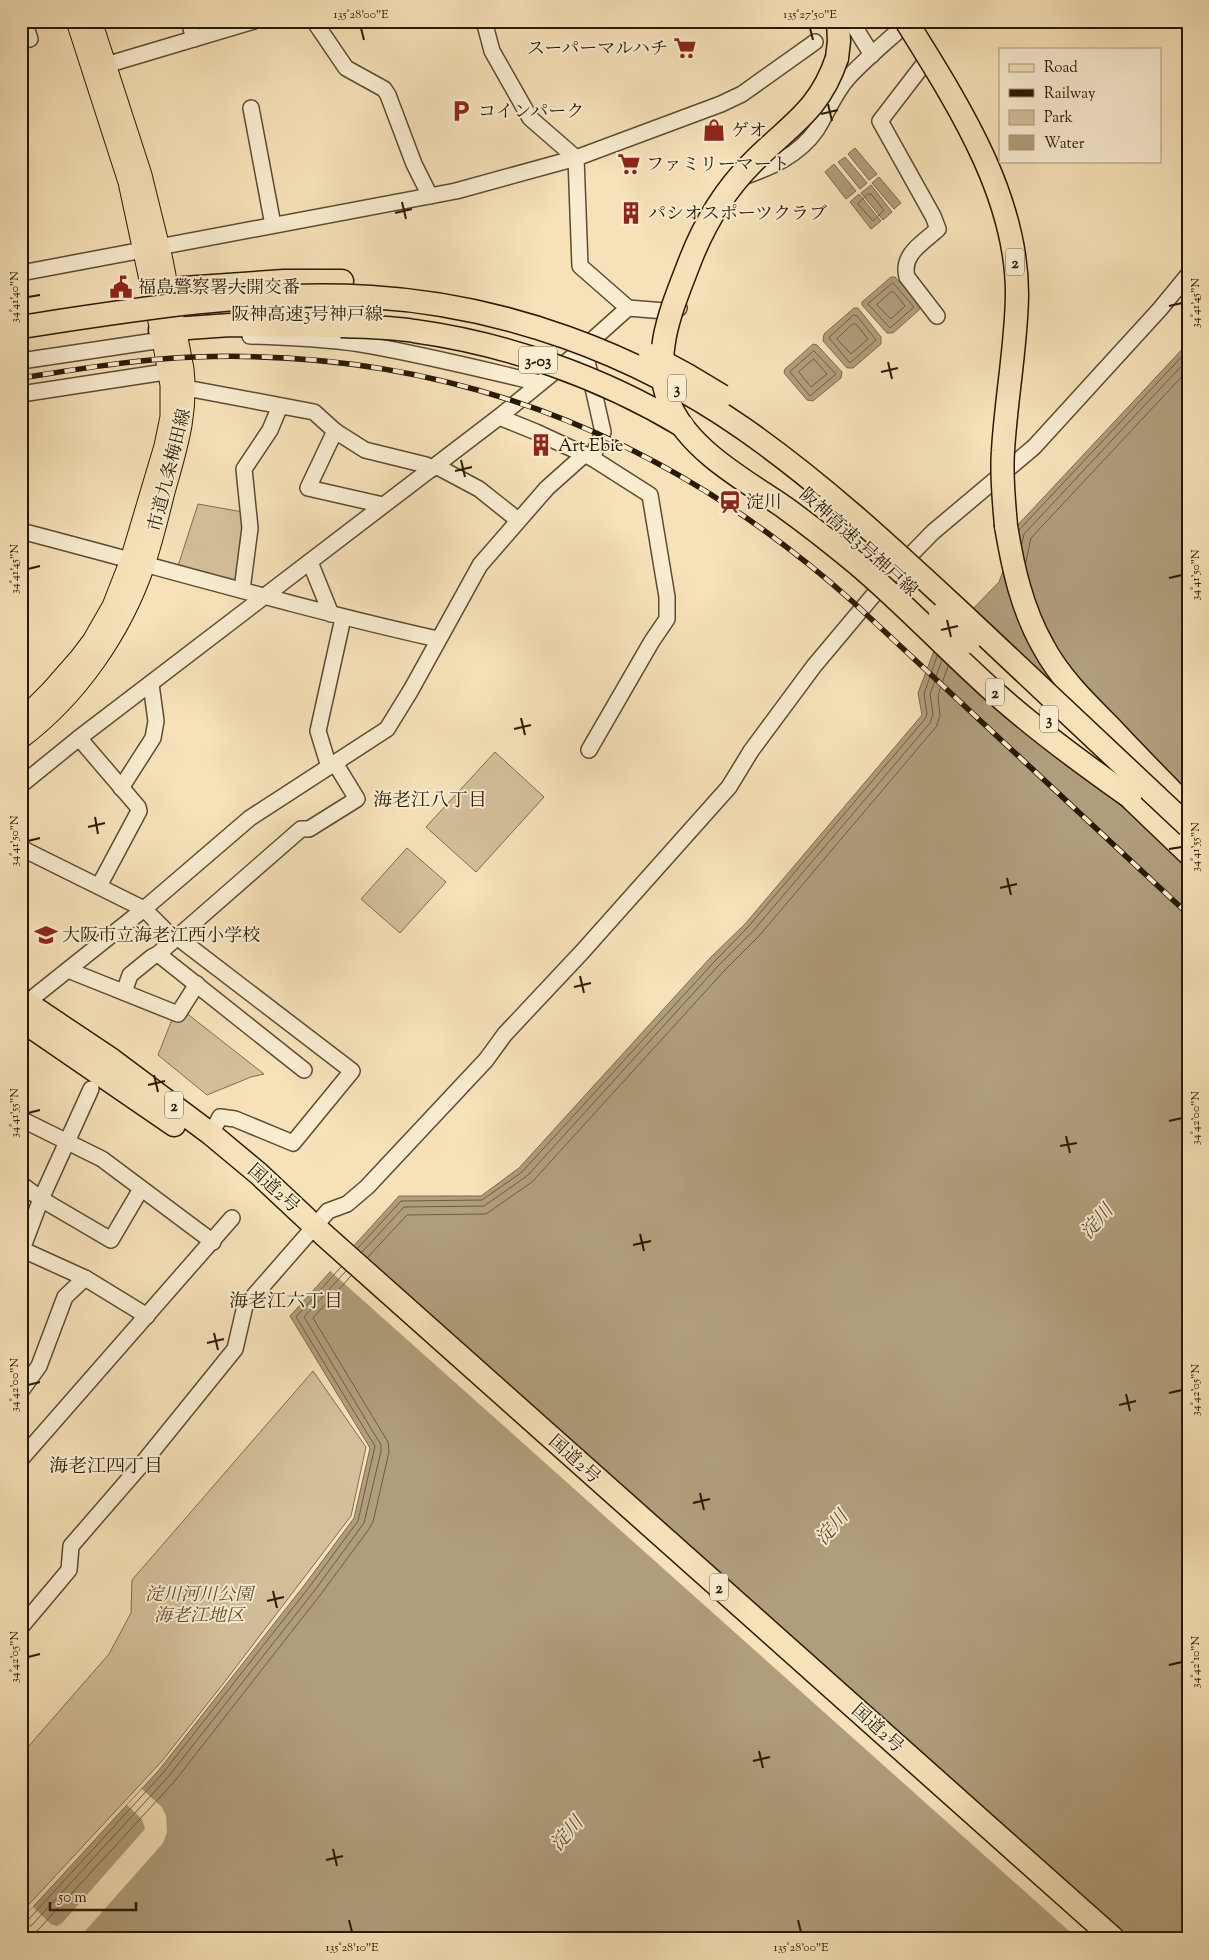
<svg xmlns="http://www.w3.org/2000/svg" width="1209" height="1960" font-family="'Sorts Mill Goudy','Noto Serif JP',serif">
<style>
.green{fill:#d3bf9a;stroke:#7e6c50}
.water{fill:#b09d7b;stroke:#7a694c}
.pier{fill:#f6e1b8}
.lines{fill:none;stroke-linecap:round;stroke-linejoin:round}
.shore{stroke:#6c5c40;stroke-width:1}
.minor-casing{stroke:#5c4c32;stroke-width:18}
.major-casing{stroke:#291a05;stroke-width:21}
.highway-casing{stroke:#291a05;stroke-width:25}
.minor{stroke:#f9ecd1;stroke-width:15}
.major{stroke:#f6e1b8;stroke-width:19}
.highway{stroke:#f6e1b8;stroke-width:22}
.rail-casing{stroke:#291a05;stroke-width:5.5}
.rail{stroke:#f9ecd1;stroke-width:4;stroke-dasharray:11;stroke-linecap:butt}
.highway-bridge-casing{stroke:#291a05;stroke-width:25;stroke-linecap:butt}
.highway-bridge{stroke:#f6e1b8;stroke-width:22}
.ticks{fill:none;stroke:#291a05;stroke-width:2}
.labels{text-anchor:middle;stroke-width:4;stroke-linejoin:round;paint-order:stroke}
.shield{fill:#f9ecd1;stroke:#675942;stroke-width:1}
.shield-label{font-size:16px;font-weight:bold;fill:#291a05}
.poi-label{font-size:18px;fill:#291a05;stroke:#f9ecd1;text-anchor:start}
.street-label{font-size:18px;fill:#291a05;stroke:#f9ecd1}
.park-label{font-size:18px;font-style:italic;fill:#5c4c32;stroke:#f9ecd1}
.neighbourhood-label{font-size:19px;fill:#291a05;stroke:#f9ecd1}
.water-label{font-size:19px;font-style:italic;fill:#5f4e34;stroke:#f9ecd1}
.neatline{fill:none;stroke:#291a05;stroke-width:2}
.ticks-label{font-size:12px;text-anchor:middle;fill:#291a05}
</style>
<rect width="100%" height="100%" fill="#f6e1b8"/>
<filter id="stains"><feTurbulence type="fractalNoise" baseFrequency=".004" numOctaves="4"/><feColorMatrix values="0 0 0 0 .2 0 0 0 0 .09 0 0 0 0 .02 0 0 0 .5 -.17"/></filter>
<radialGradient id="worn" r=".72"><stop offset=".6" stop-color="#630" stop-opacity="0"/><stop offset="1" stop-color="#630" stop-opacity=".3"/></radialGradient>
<g class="green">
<polygon points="198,504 243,512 239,582 178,566"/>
<polygon points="495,752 544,797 476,872 426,827"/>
<polygon points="407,848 446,882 400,933 361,899"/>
<polygon points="185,1012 264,1074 251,1077 207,1095 158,1055 173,1017"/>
<polygon points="313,1371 366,1447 351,1516 223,1684 162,1761 21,1913 21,1755 109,1654 131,1613 132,1580"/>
</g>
<g class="water">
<polygon points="855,148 877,174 869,180 848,154"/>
<polygon points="845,157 867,183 860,189 838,162"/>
<polygon points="834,164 856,191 846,199 825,172"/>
<polygon points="879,177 901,203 894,209 872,183"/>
<polygon points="871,185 892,212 883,220 861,193"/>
<polygon points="859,194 881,221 871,229 850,202"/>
<polygon points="891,277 895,277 920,305 919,310 893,333 887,333 862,305 862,302"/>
<polygon points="854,308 858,308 881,337 881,344 853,368 847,368 823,341 824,334"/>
<polygon points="1188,343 1188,1939 21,1939 21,1920 159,1770 306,1583 354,1518 370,1448 290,1316 399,1196 481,1196 519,1168 710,958 745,924 922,715 918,693 935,648 999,582 1006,563 1014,529"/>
<polygon points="813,344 817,345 842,372 841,378 813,401 807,400 784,373 785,369"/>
</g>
<g class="pier">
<polygon points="352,1243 1130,1939 1078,1939 328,1269"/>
<polygon points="142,1789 162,1807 166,1816 167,1832 163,1843 78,1939 34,1939 21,1927 21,1920 33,1907 51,1924 57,1926 62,1923 145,1829 142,1819 127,1805"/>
</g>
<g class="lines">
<g class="shore">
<polygon points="868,194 871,194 884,210 873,221 858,204"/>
<polygon points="893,283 914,307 890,328 868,304"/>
<polygon points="891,292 894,292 905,306 891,319 877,305"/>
<polygon points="854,315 857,316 876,340 850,363 829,338"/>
<polygon points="853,324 856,324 868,339 851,354 837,339"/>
<polygon points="814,351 836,374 810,396 790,372"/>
<polygon points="814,359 827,374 811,387 799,372"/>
<polyline points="1019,530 1188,350"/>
<polyline points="1022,544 1024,534 1188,359"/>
<polyline points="1026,562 1031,538 1188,370"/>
<polyline points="358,1248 401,1201 482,1200 522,1172 714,962 748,927 925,719 927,714 924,694 937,656"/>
<polyline points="362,1252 404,1207 484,1206 527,1176 718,966 753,931 930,723 933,714 930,694 942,660"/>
<polyline points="368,1257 407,1215 486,1214 532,1182 724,971 759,936 936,727 940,716 938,695 948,666"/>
<polyline points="21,1923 27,1921 163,1773 310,1586 358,1521 375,1446 296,1317 341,1267"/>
<polyline points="21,1929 32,1925 168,1777 315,1590 364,1523 381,1451 381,1445 304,1317 346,1271"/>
<polyline points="21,1937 30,1935 37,1931 174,1782 321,1594 369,1529 373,1522 389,1452 388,1442 313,1318 351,1276"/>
</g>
<defs>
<g id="minor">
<polyline points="189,21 194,39"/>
<polyline points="314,21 346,68 384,89 388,95 414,164 430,196"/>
<polyline points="484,21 492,51 530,118 576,158"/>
<polyline points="851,21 872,55"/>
<polyline points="21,41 30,39 24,21"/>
<path d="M926,51L930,56L880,121L933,216L938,229C923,243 901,254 907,277L937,316"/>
<polyline points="106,65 254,21"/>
<polyline points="251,108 273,225"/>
<polyline points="576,158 580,266 628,308 665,311 679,308"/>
<path d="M740,178C769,168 799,156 817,129C827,113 834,94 847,79C866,58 889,40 909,21"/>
<polyline points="21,273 456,191 576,158 721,104 742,94 815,42"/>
<path d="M250,336C287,337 324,339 361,344C421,354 480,369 540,383"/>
<polyline points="581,350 586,357 603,432 592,458"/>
<polyline points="21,361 162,340"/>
<polyline points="186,388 314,412 335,431 365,450 426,465 432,469"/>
<polyline points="21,394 178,370"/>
<polyline points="499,417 536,432 592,458 650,495 667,597 667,619 652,641 589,750"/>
<polyline points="335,431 308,488 383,505"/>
<polyline points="436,466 479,489 518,520"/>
<path d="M21,531C159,567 295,607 433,638L437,641"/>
<polyline points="310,562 331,614"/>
<polyline points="242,590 250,528 244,469 270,430 280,406"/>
<polyline points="79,738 138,807 139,811 99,886"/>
<polyline points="329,767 318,731 343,618"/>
<polyline points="21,785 79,738 499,417 581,350 628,308"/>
<polyline points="121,788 153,738 156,721 151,684"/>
<polyline points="21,848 144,909 172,937 177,937 352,1071 293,1143 235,1119 220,1117 211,1134"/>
<polyline points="158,954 304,1070"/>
<polyline points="68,970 178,1014 197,984"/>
<polyline points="124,992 130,975 152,957 158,954 301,829 309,829 357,799 335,763"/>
<polyline points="35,996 144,909 250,818 387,729 411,690 480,565 547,488 584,455"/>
<polyline points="21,1119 102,1159 213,1242"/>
<polyline points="21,1184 41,1199 111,1240 141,1189"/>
<polyline points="21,1249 85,1278 147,1316"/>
<polyline points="21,1252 41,1199 91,1089"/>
<polyline points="21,1391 39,1366 65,1297 85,1278"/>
<polyline points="21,1459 232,1218"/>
<polyline points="21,1627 69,1570 71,1546 142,1464 235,1349 245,1306 328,1211 347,1204 367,1187 486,1060 505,1034 582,952 729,787 751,751 814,666 887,579 933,532 1034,447 1160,309 1188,275"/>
</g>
<g id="major">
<polyline points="21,720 50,691 79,658 92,641 112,606 130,560 164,446 170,417 170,385 162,340 128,182 76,21"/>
<path d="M21,739C78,696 122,632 145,565C153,541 159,516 165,492C177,449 189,414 184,369L163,260L142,175L92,21"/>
</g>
<g id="highway">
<polyline points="837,58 839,41 838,21"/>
<polyline points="169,289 284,281 342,281"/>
<polyline points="160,330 230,325 341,326"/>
<path d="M1006,526C1013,568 1022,609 1043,646C1060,678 1086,703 1111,728C1136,755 1162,781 1188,808"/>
<polyline points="969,642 1093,762"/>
<polyline points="1116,784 1188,853"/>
<polyline points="21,999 112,1060 211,1134 259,1174 324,1235 1114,1939"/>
<polyline points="21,1020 174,1125"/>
</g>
</defs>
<use href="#minor" class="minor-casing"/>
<use href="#major" class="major-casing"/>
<use href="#highway" class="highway-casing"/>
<use href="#minor" class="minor"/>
<use href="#major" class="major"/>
<use href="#highway" class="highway"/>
<defs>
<path id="rail" d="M21,378C79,369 137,359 195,357C447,348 666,435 853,602L1188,914"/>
</defs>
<use href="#rail" class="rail-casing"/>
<use href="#rail" class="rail"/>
<defs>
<g id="highway-bridge">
<path d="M906,21C957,103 1018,196 1017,296C1016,348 1006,399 1003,451C1001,476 1004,501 1006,526"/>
<path d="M837,58C819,112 789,125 752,163C725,190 704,225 690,261C672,308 649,358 671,407C691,451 746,481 784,507C809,525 833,544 856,563C907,606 952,655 1001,698C1042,734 1086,766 1130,797"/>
<path d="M341,326C365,327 390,327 414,331C508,344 601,377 683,426"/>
<path d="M21,327C137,309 254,290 371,297C504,305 635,353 744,429C820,482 888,545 956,608C1033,680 1110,753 1188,826"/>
<polyline points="650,355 687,375 722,396"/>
<polyline points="940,615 969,642"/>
</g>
</defs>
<use href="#highway-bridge" class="highway-bridge-casing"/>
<use href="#highway-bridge" class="highway-bridge"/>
</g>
<path class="ticks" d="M361,28L364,40M810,28L813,40M828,104L832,121M821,114L838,110M402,202L406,219M395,213L412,209M28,297L40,295M1169,306L1182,303M888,362L892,379M881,372L898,368M461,460L465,477M455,471L472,467M28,569L40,566M1169,578L1182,575M947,620L951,637M941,630L958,626M521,718L525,735M514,729L531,725M95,817L98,834M88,827L105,823M28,841L40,838M1169,849L1182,847M1007,878L1011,895M1000,888L1017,884M580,976L584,993M574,987L591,983M154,1075L158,1092M148,1085L165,1081M28,1113L40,1110M1169,1121L1182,1118M1066,1136L1070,1153M1060,1146L1077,1143M640,1234L644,1251M633,1245L651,1241M214,1333L218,1350M207,1343L224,1339M28,1385L40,1382M1169,1393L1182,1390M1126,1394L1130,1411M1119,1405L1136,1401M700,1493L704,1510M693,1503L710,1499M273,1591L277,1608M267,1601L284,1597M28,1657L40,1654M1169,1665L1182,1662M759,1751L763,1768M753,1761L770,1757M333,1849L337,1866M326,1860L343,1856M349,1920L352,1932M798,1920L801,1932"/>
<defs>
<symbol id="supermarket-bare" viewBox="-9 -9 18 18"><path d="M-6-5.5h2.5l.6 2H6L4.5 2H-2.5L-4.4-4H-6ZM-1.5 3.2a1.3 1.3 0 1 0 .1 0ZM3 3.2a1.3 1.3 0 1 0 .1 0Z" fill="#8f2418" stroke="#f9ecd1" stroke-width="2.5" paint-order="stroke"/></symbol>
<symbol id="parking-bare" viewBox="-9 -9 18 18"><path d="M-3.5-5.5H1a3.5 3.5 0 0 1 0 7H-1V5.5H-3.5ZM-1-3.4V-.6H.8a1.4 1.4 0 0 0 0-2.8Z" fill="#8f2418" stroke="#f9ecd1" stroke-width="2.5" paint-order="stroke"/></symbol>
<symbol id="shop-bare" viewBox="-9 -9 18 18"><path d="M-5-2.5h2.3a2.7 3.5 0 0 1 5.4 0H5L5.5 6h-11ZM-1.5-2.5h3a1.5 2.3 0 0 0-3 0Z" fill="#8f2418" stroke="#f9ecd1" stroke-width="2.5" paint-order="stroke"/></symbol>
<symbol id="building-bare" viewBox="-9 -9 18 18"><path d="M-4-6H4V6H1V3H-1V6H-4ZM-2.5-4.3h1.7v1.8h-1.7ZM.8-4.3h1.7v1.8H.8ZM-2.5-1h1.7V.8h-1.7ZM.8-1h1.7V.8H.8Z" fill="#8f2418" stroke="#f9ecd1" stroke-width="2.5" paint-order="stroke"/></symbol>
<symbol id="civic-bare" viewBox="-9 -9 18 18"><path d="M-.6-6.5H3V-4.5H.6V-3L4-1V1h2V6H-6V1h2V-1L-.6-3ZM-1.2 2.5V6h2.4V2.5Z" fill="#8f2418" stroke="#f9ecd1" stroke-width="2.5" paint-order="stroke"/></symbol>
<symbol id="station-bare" viewBox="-9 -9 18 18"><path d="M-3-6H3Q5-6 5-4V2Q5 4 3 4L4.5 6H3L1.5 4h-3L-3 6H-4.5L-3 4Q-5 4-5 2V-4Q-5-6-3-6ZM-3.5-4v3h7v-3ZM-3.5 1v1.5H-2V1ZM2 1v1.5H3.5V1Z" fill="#8f2418" stroke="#f9ecd1" stroke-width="2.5" paint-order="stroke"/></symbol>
<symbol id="school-bare" viewBox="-9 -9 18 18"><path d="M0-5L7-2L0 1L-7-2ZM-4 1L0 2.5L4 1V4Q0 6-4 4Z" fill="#8f2418" stroke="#f9ecd1" stroke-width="2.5" paint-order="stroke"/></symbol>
</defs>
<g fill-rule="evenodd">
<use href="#supermarket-bare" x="669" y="32" width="32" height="32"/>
<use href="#parking-bare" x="445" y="95" width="32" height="32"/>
<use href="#shop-bare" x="698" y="114" width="32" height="32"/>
<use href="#supermarket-bare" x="613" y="148" width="32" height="32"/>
<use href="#building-bare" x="615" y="197" width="32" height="32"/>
<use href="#civic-bare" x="105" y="271" width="32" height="32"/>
<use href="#building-bare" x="525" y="429" width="32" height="32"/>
<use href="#station-bare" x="714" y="486" width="32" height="32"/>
<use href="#school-bare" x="30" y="919" width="32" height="32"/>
</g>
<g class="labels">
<g class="shield">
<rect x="1006" y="248.5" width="18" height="27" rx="4"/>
<rect x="519" y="346.5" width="38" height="27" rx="4"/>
<rect x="668" y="374.5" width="18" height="27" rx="4"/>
<rect x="986" y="678.5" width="18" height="27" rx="4"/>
<rect x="1040" y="705.5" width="18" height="27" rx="4"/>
<rect x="165" y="1091.5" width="18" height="27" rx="4"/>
<rect x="710" y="1573.5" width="18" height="27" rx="4"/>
</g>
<g class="shield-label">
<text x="1015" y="268">2</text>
<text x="538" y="366">3-03</text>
<text x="677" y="394">3</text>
<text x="995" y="698">2</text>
<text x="1049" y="725">3</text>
<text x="174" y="1111">2</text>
<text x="719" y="1593">2</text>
</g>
<g class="poi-label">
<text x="668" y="54" text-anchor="end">スーパーマルハチ</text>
<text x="478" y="117">コインパーク</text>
<text x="731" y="136">ゲオ</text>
<text x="646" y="170">ファミリーマート</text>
<text x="648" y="219">パシオスポーツクラブ</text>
<text x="138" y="293">福島警察署大開交番</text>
<text x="558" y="451">Art Ebie</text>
<text x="746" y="508">淀川</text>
<text x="62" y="941">大阪市立海老江西小学校</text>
</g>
<g class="street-label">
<text x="307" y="320">阪神高速3号神戸線</text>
<text transform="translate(169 470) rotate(-76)" y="6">市道九条梅田線</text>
<text transform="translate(859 542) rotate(42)" y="6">阪神高速3号神戸線</text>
<text transform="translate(274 1188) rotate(42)" y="6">国道2号</text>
<text transform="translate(575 1459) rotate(42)" y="6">国道2号</text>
<text transform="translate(878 1728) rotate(42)" y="6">国道2号</text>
</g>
<g class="park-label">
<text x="199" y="1600">淀川河川公園<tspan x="199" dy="21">海老江地区</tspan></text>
</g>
<g class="neighbourhood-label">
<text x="430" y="806">海老江八丁目</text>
<text x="286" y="1307">海老江六丁目</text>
<text x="106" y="1472">海老江四丁目</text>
</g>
<g class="water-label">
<text transform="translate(1096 1221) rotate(-49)" y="7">淀川</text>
<text transform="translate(831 1527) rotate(-49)" y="7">淀川</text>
<text transform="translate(566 1833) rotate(-49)" y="7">淀川</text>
</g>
</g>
<rect width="1209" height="1960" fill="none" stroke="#f6e1b8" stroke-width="55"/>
<rect x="999" y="48" width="162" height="115" fill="#f9ecd1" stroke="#a6987f"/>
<rect x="1009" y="64" width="25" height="8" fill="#f6e1b8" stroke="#a6987f"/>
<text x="1044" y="72" font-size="15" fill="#291a05">Road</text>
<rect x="1009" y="89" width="25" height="8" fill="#291a05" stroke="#a6987f"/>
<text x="1044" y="98" font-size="15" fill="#291a05">Railway</text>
<rect x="1009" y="110" width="25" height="15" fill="#d3bf9a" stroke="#a6987f"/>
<text x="1044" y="122" font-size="15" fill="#291a05">Park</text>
<rect x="1009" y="135" width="25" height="15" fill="#b09d7b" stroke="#a6987f"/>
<text x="1044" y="148" font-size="15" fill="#291a05">Water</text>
<path d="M50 1902v8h86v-8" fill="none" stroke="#291a05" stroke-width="2.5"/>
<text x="58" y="1902" font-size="15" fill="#291a05" stroke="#f9ecd1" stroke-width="4" paint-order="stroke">50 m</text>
<rect x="28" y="28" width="1154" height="1904" class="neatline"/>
<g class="ticks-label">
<text x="361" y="18">135°28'00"E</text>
<text x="810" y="18">135°27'50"E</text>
<text transform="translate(14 297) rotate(-90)" y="4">34°41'40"N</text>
<text transform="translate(1195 303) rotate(-90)" y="4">34°41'45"N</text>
<text transform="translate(14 569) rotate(-90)" y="4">34°41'45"N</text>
<text transform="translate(1195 575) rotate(-90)" y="4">34°41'50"N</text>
<text transform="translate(14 841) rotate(-90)" y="4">34°41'50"N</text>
<text transform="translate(1195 847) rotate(-90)" y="4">34°41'55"N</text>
<text transform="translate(14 1113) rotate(-90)" y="4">34°41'55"N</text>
<text transform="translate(1195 1118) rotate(-90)" y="4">34°42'00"N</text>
<text transform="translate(14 1385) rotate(-90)" y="4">34°42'00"N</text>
<text transform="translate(1195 1390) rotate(-90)" y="4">34°42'05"N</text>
<text transform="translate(14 1657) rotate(-90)" y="4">34°42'05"N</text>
<text transform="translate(1195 1662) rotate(-90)" y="4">34°42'10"N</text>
<text x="352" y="1951">135°28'10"E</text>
<text x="801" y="1951">135°28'00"E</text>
</g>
<rect width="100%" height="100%" filter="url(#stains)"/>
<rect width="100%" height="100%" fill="url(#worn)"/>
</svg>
